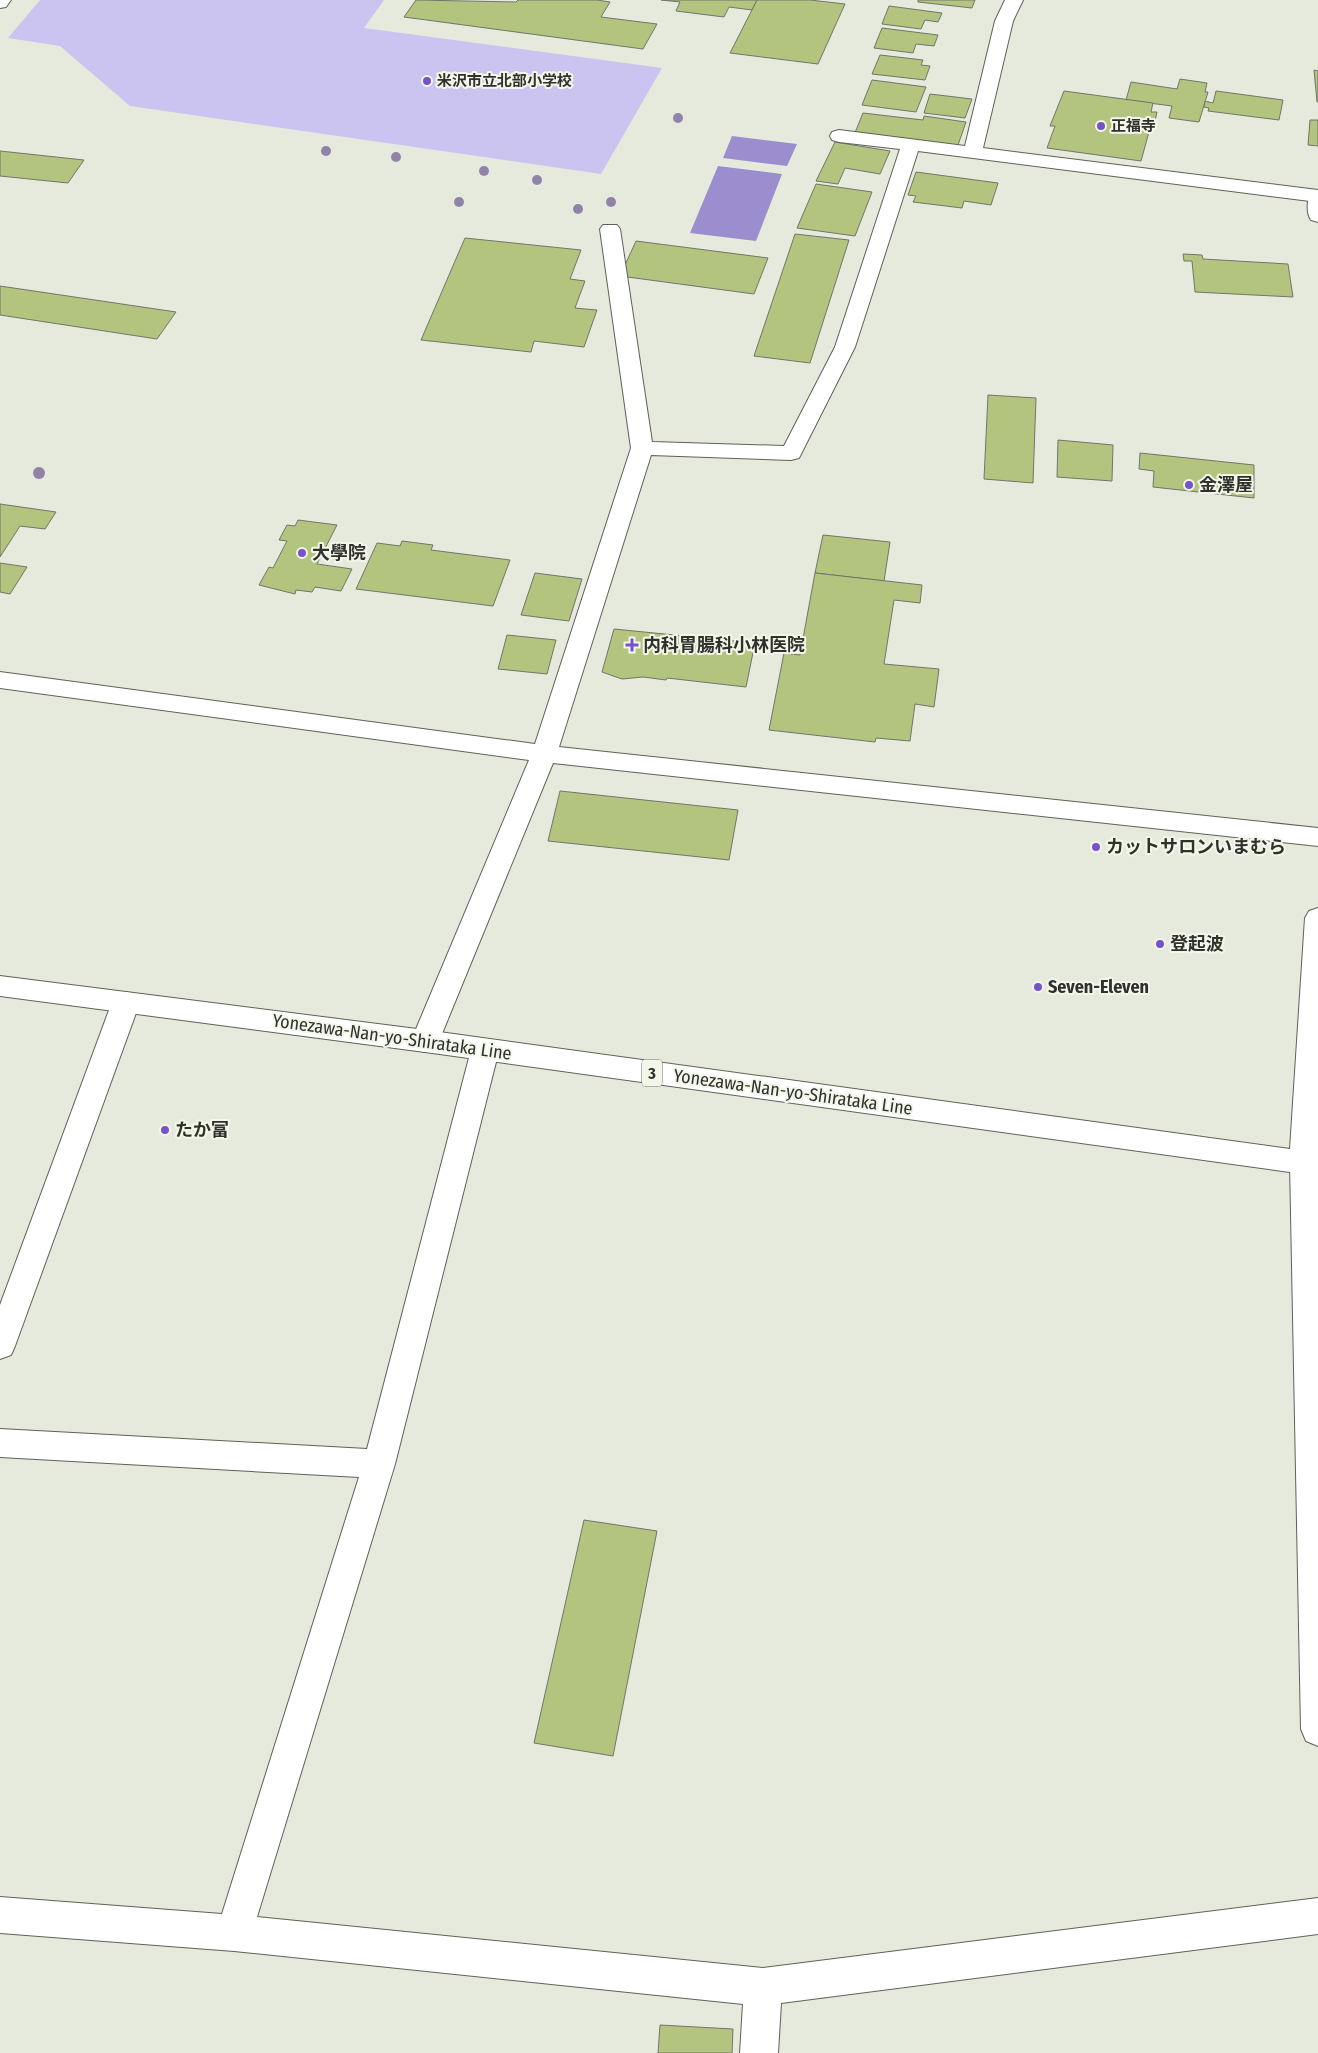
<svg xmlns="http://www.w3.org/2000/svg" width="1318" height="2053" font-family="'Fira Sans Condensed','Noto Sans JP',sans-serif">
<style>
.green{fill:#cbc3f0}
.water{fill:#9b8dce}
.building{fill:#b2c47e;stroke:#72756a}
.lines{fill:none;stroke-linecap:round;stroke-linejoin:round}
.minor-casing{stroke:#5e6256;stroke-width:2}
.major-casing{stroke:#5e6256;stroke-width:2}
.minor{fill:#fff;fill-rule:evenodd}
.major{fill:#fff;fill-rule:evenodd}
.tree{fill:#8f84a8}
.poi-dot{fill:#7752cb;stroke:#f3f7ea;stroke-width:2}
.labels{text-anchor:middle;stroke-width:4;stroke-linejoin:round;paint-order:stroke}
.far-poi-label{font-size:15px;font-weight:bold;fill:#30312c;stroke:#f3f7ea;text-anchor:start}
.shield{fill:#f3f7ea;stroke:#6a6c65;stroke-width:1}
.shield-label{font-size:16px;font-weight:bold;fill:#30312c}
.poi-label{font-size:18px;font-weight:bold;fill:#30312c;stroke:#f3f7ea;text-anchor:start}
.street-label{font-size:18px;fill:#30312c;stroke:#f3f7ea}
</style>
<rect width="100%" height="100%" fill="#e6eadd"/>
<polygon class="green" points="40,0 384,0 364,28 662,68 601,174 130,106 60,46 8,38"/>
<g class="water">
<polygon points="732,136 797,144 787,166 723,158"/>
<polygon points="718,166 782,174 756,241 690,233"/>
</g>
<g class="building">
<polygon points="416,0 516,2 518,0 597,0 610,2 601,17 657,24 643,49 404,17"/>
<polygon points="661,0 757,0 752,10 729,7 724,17 676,11 680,2"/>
<polygon points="757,0 810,0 845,4 818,64 730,53"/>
<polygon points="918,0 975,0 972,8 918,2"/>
<polygon points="889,6 942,13 938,22 925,20 921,29 882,24"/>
<polygon points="882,28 938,35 934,46 916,44 913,53 874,48"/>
<polygon points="880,55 923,60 921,65 930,66 925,80 872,74"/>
<polygon points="1314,70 1318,71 1318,102 1317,102"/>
<polygon points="1180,79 1207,83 1205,92 1208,92 1199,122 1169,118 1172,106 1126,100 1131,82 1177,89"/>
<polygon points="872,80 926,87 916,112 862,105"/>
<polygon points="1064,91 1153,103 1151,112 1157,112 1155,121 1152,121 1141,161 1047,148 1055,126 1050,126"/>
<polygon points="1216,91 1283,100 1279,120 1208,111 1209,108 1204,107 1205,101 1213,103"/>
<polygon points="930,94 972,99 965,118 924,113"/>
<polygon points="863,113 923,120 924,116 966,122 957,148 854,135"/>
<polygon points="1310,120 1318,120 1318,146 1308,145"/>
<polygon points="835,142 890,151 880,174 845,168 838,184 816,181"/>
<polygon points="0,151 84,160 68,183 0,176"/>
<polygon points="916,172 998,183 991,205 964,201 962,208 913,202 916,196 908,195"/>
<polygon points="816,184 872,192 855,236 797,228"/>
<polygon points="795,234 849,240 810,363 754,356"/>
<polygon points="465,238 581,250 570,279 585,281 575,308 597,310 584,347 534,341 531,352 421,340"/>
<polygon points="636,241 768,258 754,294 620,276"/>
<polygon points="1183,254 1202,255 1203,259 1288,264 1293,297 1195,292 1192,261 1184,261"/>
<polygon points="0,286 176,312 157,339 0,315"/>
<polygon points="988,395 1036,398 1033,483 984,479"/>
<polygon points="1058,440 1113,445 1112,481 1057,477"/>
<polygon points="1140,453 1254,465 1254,498 1153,487 1154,471 1139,469"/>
<polygon points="0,504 56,512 45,529 20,526 0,557"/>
<polygon points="298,520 337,525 317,564 352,569 341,591 315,587 312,592 296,590 295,594 259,585 269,567 273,568 287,541 279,540 287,525 295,526"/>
<polygon points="823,535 890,542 884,581 815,573"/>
<polygon points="402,541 433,545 431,550 510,560 493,606 356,589 377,543 400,546"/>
<polygon points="0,563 27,567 10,594 0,592"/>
<polygon points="535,573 582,579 569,621 521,615"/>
<polygon points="815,573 922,585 920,603 894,600 884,664 939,669 934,707 915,704 910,741 876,738 875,742 769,730 784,653 800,655"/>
<polygon points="614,629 755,643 746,687 667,678 666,680 643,677 622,679 602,672"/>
<polygon points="507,635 556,640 547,674 498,669"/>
<polygon points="560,791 738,810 729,860 548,841"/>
<polygon points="584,1520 657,1531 613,1756 534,1743"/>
<polygon points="660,2025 733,2029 732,2053 658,2053"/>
</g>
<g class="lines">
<defs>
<g id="minor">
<polygon points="0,0 11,0 6,7 0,8"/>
<polygon points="1005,0 1023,0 1013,21 983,148 1318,190 1318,202 918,151 855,347 799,458 791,460 651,455 559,747 1318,828 1318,846 553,763 439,1041 435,1049 425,1052 415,1049 411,1041 529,760 0,688 0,672 535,744 631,448 600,229 603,225 617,225 620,229 652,442 784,446 835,347 900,149 839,142 832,140 830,136 832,132 839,130 965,146 995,21"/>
<polygon points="126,992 136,995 140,1002 15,1346 11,1355 0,1359 0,1305 112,1002 116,995"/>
<polygon points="485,1039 495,1042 499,1050 395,1464 257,1917 763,1968 1318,1898 1318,1934 781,2003 778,2053 740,2053 743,2004 234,1951 0,1933 0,1897 222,1914 359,1477 0,1457 0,1429 367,1449 471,1050 475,1042"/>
<polygon points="1304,1150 1314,1154 1318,1161 1318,1746 1306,1741 1301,1729 1290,1162 1294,1154"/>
</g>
<g id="major">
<path d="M1318,190V222L1311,220C1306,213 1307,199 1311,192Z"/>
<polygon points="1318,908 1318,1176 425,1052 0,996 0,976 425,1030 1290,1149 1305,918 1309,911"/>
</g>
</defs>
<use href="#minor" class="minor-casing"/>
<use href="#major" class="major-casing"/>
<use href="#minor" class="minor"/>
<use href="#major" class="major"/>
</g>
<g class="tree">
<circle cx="678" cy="118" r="5"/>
<circle cx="326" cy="151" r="5"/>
<circle cx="396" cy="157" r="5"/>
<circle cx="484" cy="171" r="5"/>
<circle cx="537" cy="180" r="5"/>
<circle cx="459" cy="202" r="5"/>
<circle cx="611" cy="202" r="5"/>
<circle cx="578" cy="209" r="5"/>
<circle cx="39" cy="473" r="6"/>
</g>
<g class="poi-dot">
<circle cx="427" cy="81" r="5"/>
<circle cx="1101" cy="126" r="5"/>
<circle cx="1189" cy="485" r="5"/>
<circle cx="302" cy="553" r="5"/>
<path d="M629.5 637.5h5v5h5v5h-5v5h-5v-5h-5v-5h5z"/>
<circle cx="1096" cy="847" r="5"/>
<circle cx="1160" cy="944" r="5"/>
<circle cx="1038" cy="987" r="5"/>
<circle cx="165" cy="1130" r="5"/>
</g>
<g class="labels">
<g class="far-poi-label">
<text x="437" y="86">米沢市立北部小学校</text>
<text x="1111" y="131">正福寺</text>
</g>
<rect class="shield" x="642" y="1059.5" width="20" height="27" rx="4"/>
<g class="shield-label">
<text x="652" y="1079">3</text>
</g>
<g class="poi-label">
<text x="1199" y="491">金澤屋</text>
<text x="312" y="559">大學院</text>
<text x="643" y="651">内科胃腸科小林医院</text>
<text x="1106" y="853">カットサロンいまむら</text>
<text x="1170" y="950">登起波</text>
<text x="1048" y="993">Seven-Eleven</text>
<text x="175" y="1136">たか富</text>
</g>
<g class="street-label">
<text transform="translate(392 1037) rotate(8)" y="6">Yonezawa-Nan-yo-Shirataka Line</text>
<text transform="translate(793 1092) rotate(8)" y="6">Yonezawa-Nan-yo-Shirataka Line</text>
</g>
</g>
</svg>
